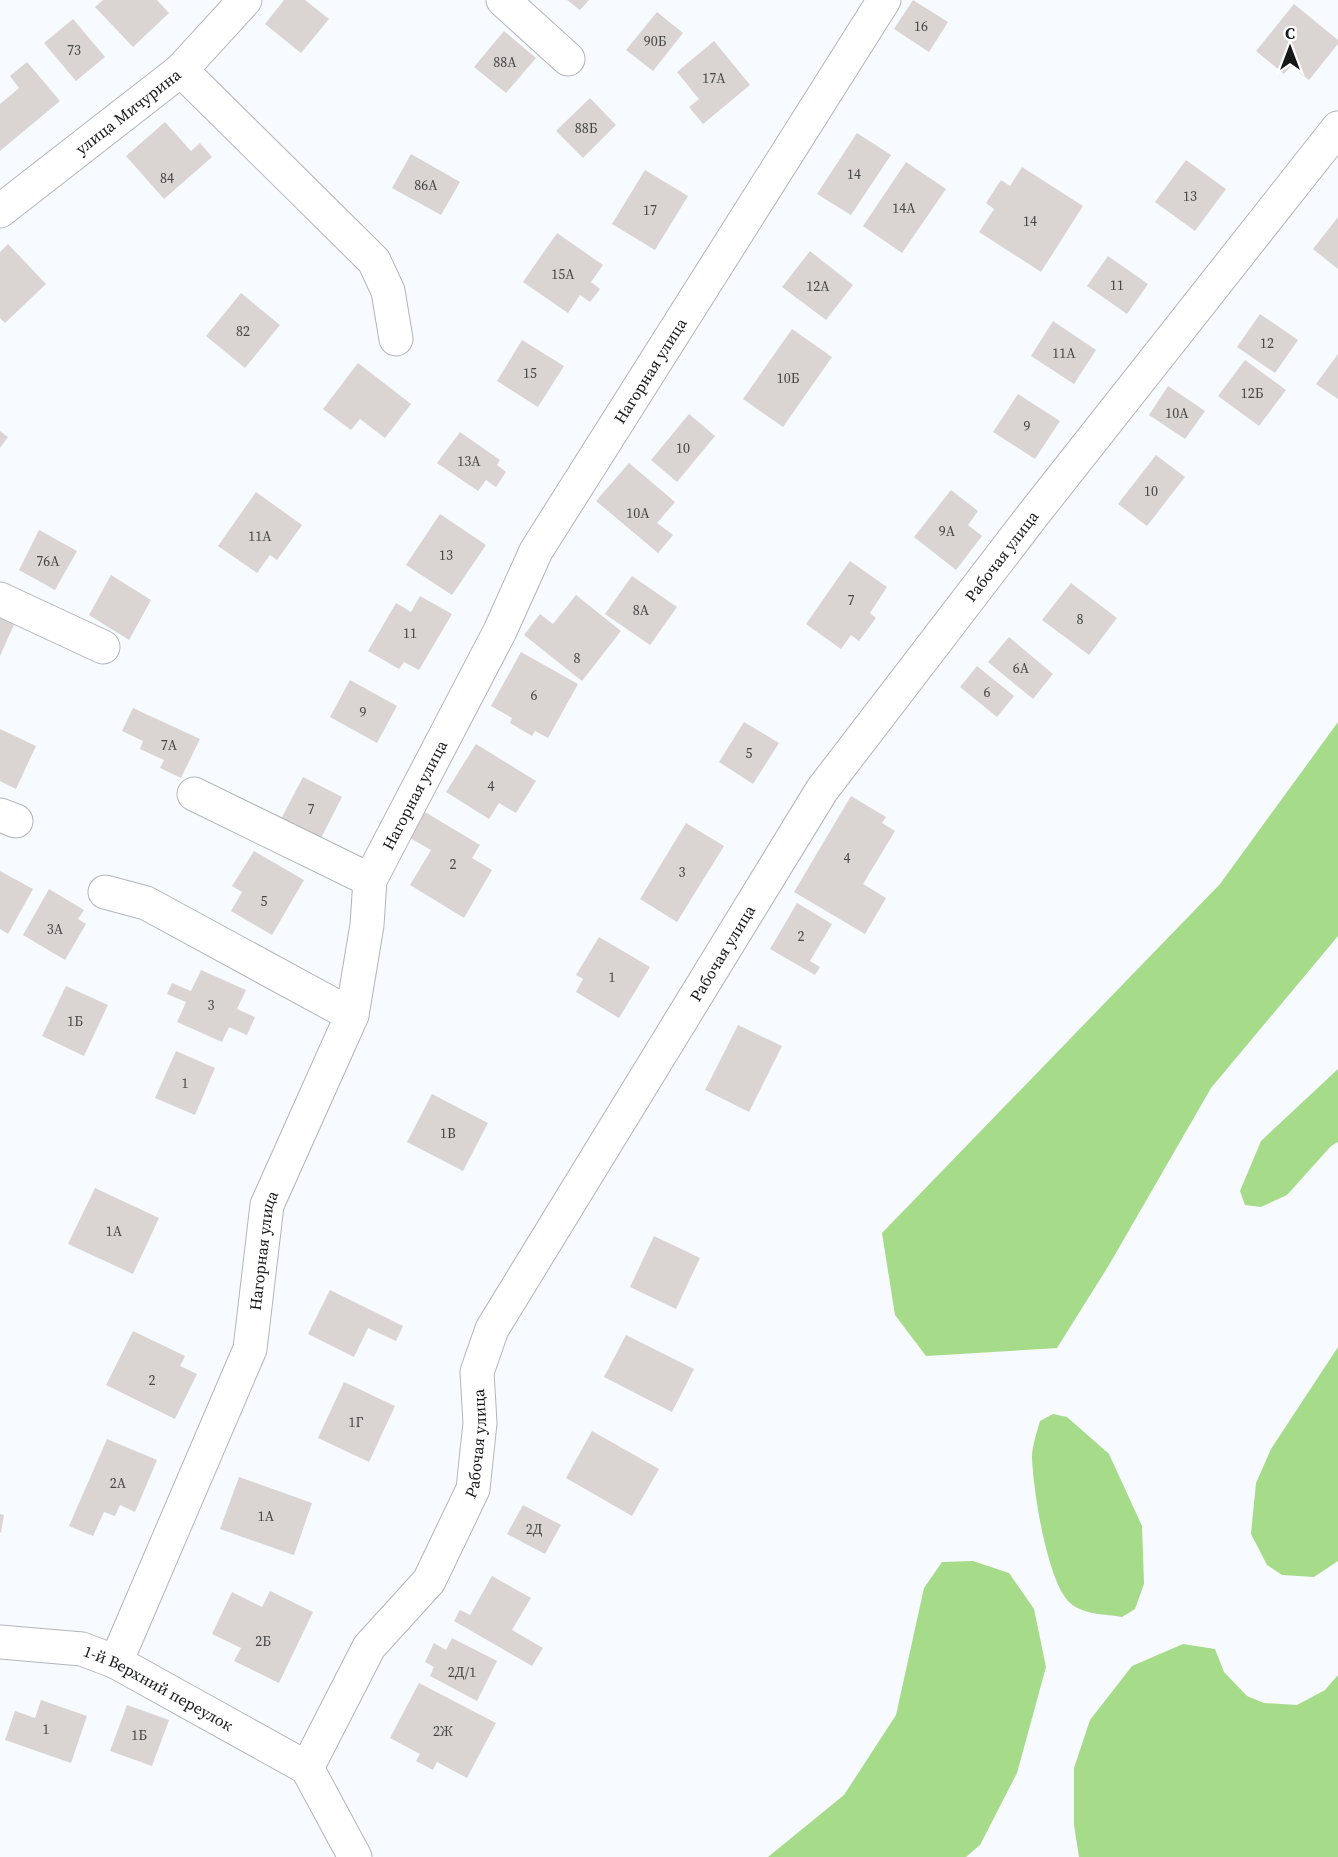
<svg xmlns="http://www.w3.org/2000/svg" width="1338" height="1857" font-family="'Source Serif 4',serif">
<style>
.forest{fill:#a6db89}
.building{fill:#dad5d2}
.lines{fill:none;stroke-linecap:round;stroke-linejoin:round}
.minor-casing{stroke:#b2b5ba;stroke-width:35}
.minor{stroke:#fff;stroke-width:33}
.labels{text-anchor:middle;stroke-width:5;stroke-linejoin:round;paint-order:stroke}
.number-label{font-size:14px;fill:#474647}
.street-label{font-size:16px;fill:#161719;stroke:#fff}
</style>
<rect width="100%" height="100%" fill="#f7faff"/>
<g class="forest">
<polygon points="1338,722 1338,936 1211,1088 1109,1265 1057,1348 926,1356 895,1315 882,1233 1220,884"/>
<polygon points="1338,1069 1338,1142 1331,1146 1287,1195 1261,1207 1245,1205 1240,1191 1261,1141"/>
<polygon points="1338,1347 1338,1561 1314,1577 1282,1575 1267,1565 1251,1534 1256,1483 1271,1449"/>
<path d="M1053,1414L1067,1417L1109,1454L1142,1526L1144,1584L1135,1609L1122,1617C1105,1614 1084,1615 1070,1603C1047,1582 1033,1489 1032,1457C1032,1446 1037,1432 1040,1421Z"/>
<polygon points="973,1561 1009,1573 1034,1609 1046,1667 1017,1773 980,1845 966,1857 768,1857 844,1795 896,1715 924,1588 942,1562"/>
<polygon points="1183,1644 1215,1649 1224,1672 1247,1696 1264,1703 1297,1705 1325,1690 1338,1675 1338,1857 1079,1857 1074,1825 1074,1768 1090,1720 1132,1666"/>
</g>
<g class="building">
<polygon points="103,0 157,0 169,13 133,47 95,7"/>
<polygon points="284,0 305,0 329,19 301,53 265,24"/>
<polygon points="567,0 589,0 580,10"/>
<polygon points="913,0 948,22 929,52 894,29"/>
<polygon points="1294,4 1338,40 1338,44 1309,80 1291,66 1284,74 1256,51"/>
<polygon points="657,12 683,33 653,71 626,50"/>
<polygon points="73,19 105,57 76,81 44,43"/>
<polygon points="504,31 536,58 506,93 474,67"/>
<polygon points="714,41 750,85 703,124 689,107 699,99 677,72"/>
<polygon points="27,62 60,101 0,151 0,104 19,88 10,76"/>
<polygon points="590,98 616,125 583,158 556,131"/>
<polygon points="165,122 191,151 200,143 212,157 164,199 126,156"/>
<polygon points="857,133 891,155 851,215 817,194"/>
<polygon points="411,154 460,182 441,215 392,188"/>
<polygon points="1186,160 1226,189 1195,231 1155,202"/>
<polygon points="906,162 946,189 902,253 863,226"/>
<polygon points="1022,167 1083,206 1041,272 979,232 994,209 986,203 1001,180 1010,186"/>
<polygon points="645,170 688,196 655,250 612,224"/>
<polygon points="1338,217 1338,269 1313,249"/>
<polygon points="557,233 603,265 591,282 600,289 590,302 580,295 568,313 523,282"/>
<polygon points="8,244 46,284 5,323 0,318 0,252"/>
<polygon points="810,251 853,285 826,320 782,287"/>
<polygon points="1108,256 1148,284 1127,314 1087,286"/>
<polygon points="241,293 280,325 245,368 206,336"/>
<polygon points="1260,314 1298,340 1275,373 1237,347"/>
<polygon points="1053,321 1096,350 1074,384 1031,356"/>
<polygon points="792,329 832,357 783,427 743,399"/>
<polygon points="522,340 564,366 538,407 497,381"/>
<polygon points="1338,354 1338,399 1316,384"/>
<polygon points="1245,360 1286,390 1259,426 1218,396"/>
<polygon points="358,363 411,404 385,438 360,419 351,430 323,409"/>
<polygon points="1168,386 1205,411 1185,439 1149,415"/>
<polygon points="1018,394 1060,421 1035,459 993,432"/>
<polygon points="689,414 715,436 677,482 651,460"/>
<polygon points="0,431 8,437 0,448"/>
<polygon points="460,432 500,460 497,465 506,472 496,487 486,480 478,491 437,463"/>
<polygon points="1156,455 1185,477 1147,526 1118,504"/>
<polygon points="629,463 675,502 657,523 673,535 658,553 596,501"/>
<polygon points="951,490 978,511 968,525 982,536 956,570 914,537"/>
<polygon points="256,492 302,525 277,560 270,555 257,573 218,546"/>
<polygon points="440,514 486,545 452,595 406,565"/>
<polygon points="39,530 77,551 55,590 19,570"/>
<polygon points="850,561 887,587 870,613 876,618 859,641 851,635 841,649 806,624"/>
<polygon points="111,575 151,600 129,640 89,615"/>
<polygon points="632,576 677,607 650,645 605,614"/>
<polygon points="1071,583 1117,618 1089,655 1042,620"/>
<polygon points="576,595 621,631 582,681 524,635 540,614 553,624"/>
<polygon points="420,596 452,614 419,670 404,662 399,669 368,651 396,603 411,612"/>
<polygon points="0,603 20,611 0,656"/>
<polygon points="1009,637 1053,674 1033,699 988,662"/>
<polygon points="521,652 578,684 548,738 535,731 532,736 510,723 512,718 491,706"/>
<polygon points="977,666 1014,696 997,717 960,687"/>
<polygon points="350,680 397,706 377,743 330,717"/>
<polygon points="133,708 200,739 181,778 160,768 164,760 140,749 143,741 122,731"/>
<polygon points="744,722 779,743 753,784 719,762"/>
<polygon points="0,729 36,746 16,789 0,781"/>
<polygon points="476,744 536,781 516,813 499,803 489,819 446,792"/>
<polygon points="303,777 342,797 319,842 280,821"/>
<polygon points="851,796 886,817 882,823 895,831 863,884 886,898 865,934 794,892"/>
<polygon points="425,812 480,845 472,858 492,870 464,918 410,885 431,850 410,838"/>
<polygon points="686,823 724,846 677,922 640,899"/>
<polygon points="254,851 304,880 272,935 231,911 242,892 232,886"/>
<polygon points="0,871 33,889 8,934 0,929"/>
<polygon points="49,889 84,910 78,919 86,924 65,960 23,935"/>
<polygon points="797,903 832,924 810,961 820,967 815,975 770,949"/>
<polygon points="599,937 650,967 619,1018 576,992 583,979 576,975"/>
<polygon points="201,970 246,990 237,1009 255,1017 247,1035 229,1027 222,1042 177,1022 186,1002 167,994 172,983 191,991"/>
<polygon points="66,986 108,1005 84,1056 42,1036"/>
<polygon points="738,1025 782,1046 749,1112 705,1090"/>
<polygon points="176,1051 215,1068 195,1115 155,1098"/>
<polygon points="432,1094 488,1123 463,1171 407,1142"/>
<polygon points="95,1188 159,1218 133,1274 68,1244"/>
<polygon points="654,1236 700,1258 676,1309 630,1287"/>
<polygon points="330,1290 403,1326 396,1341 368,1328 354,1357 308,1334"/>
<polygon points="133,1331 185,1356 180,1366 197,1374 175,1419 106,1385"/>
<polygon points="626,1335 694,1369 672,1412 604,1377"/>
<polygon points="344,1382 395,1406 369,1462 318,1438"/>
<polygon points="592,1431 659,1469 632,1516 566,1478"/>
<polygon points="107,1439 157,1460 135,1512 120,1505 115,1516 104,1512 93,1536 69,1526"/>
<polygon points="239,1477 312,1503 294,1555 220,1529"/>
<polygon points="523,1505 561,1525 545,1554 507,1534"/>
<polygon points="0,1514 4,1515 1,1533 0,1532"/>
<polygon points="492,1576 531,1598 512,1630 543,1648 532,1666 454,1621 460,1610 470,1615"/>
<polygon points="270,1591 313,1612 279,1683 234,1661 241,1648 212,1634 232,1592 262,1607"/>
<polygon points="452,1638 497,1661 477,1701 430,1676 434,1667 425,1662 434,1643 446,1650"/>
<polygon points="419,1683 496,1723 467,1778 437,1762 433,1770 416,1761 420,1754 390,1738"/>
<polygon points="41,1700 87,1716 71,1763 5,1740 15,1711 35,1718"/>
<polygon points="127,1705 169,1720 152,1766 110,1751"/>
</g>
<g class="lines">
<defs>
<g id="minor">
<polyline points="503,0 568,59"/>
<polyline points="181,70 374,261 388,291 396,339"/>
<path id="s1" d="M0,211L181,70L245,0"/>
<polyline points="0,599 103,647"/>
<polyline points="194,794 370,880"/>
<polyline points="0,815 16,821"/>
<polyline points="105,892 146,903 352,1015"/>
<path id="s2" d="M0,1642L82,1649L116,1662L307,1768"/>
<path id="s3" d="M116,1662L250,1349L267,1205L352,1015L367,925L370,880L500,631L536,551L884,0"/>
<path id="s4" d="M355,1857L307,1768L369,1647L429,1581L473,1489L480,1423L477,1372L492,1329L822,790L1032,516L1338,128"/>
</g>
</defs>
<use href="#minor" class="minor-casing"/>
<use href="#minor" class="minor"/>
</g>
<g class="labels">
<g class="number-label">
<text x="921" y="31">16</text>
<text x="655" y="46">90Б</text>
<text x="74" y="55">73</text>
<text x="505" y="67">88А</text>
<text x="714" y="83">17А</text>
<text x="586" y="133">88Б</text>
<text x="854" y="179">14</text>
<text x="167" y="183">84</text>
<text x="426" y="190">86А</text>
<text x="1190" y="201">13</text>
<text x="904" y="213">14А</text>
<text x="650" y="215">17</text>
<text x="1030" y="226">14</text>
<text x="563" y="279">15А</text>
<text x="1117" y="290">11</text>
<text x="818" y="291">12А</text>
<text x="243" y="336">82</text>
<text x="1267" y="348">12</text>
<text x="1064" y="358">11А</text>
<text x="530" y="378">15</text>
<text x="788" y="383">10Б</text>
<text x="1252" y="398">12Б</text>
<text x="1177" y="418">10А</text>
<text x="1027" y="431">9</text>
<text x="683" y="453">10</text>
<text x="469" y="466">13А</text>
<text x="1151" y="496">10</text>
<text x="638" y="518">10А</text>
<text x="947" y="536">9А</text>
<text x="260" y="541">11А</text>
<text x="446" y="560">13</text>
<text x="48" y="566">76А</text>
<text x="851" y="605">7</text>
<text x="641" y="615">8А</text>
<text x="1080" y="624">8</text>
<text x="410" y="638">11</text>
<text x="577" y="663">8</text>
<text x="1021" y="673">6А</text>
<text x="987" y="697">6</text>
<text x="534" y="700">6</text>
<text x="363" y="717">9</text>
<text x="169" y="750">7А</text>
<text x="749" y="758">5</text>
<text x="491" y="791">4</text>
<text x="311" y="814">7</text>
<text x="847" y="863">4</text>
<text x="453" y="869">2</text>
<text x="682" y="877">3</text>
<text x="264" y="906">5</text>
<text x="55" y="934">3А</text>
<text x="801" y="941">2</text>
<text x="612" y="982">1</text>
<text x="211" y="1010">3</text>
<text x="75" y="1026">1Б</text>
<text x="185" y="1088">1</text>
<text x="448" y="1138">1В</text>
<text x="114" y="1236">1А</text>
<text x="152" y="1385">2</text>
<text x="356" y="1427">1Г</text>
<text x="118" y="1488">2А</text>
<text x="266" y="1521">1А</text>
<text x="534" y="1534">2Д</text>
<text x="263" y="1646">2Б</text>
<text x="462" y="1677">2Д/1</text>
<text x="46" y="1734">1</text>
<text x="443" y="1736">2Ж</text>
<text x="139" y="1740">1Б</text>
</g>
<g class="street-label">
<text dy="6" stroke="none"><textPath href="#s1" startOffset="162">улица Мичурина</textPath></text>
<text dy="6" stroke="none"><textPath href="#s3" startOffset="1412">Нагорная улица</textPath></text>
<text dy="6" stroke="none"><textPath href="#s4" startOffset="1518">Рабочая улица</textPath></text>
<text dy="6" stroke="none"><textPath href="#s3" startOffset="926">Нагорная улица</textPath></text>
<text dy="6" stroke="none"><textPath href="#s4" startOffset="1032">Рабочая улица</textPath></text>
<text dy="6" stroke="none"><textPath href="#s3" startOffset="440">Нагорная улица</textPath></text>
<text dy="6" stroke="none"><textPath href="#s4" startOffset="474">Рабочая улица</textPath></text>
<text dy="6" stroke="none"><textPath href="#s2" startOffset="168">1-й Верхний переулок</textPath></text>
</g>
</g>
<g transform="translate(1290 48)" stroke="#ffffff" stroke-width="4.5" paint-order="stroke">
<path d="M0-4.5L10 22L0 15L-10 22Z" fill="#161719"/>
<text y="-9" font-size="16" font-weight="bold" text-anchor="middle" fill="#161719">С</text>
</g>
</svg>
